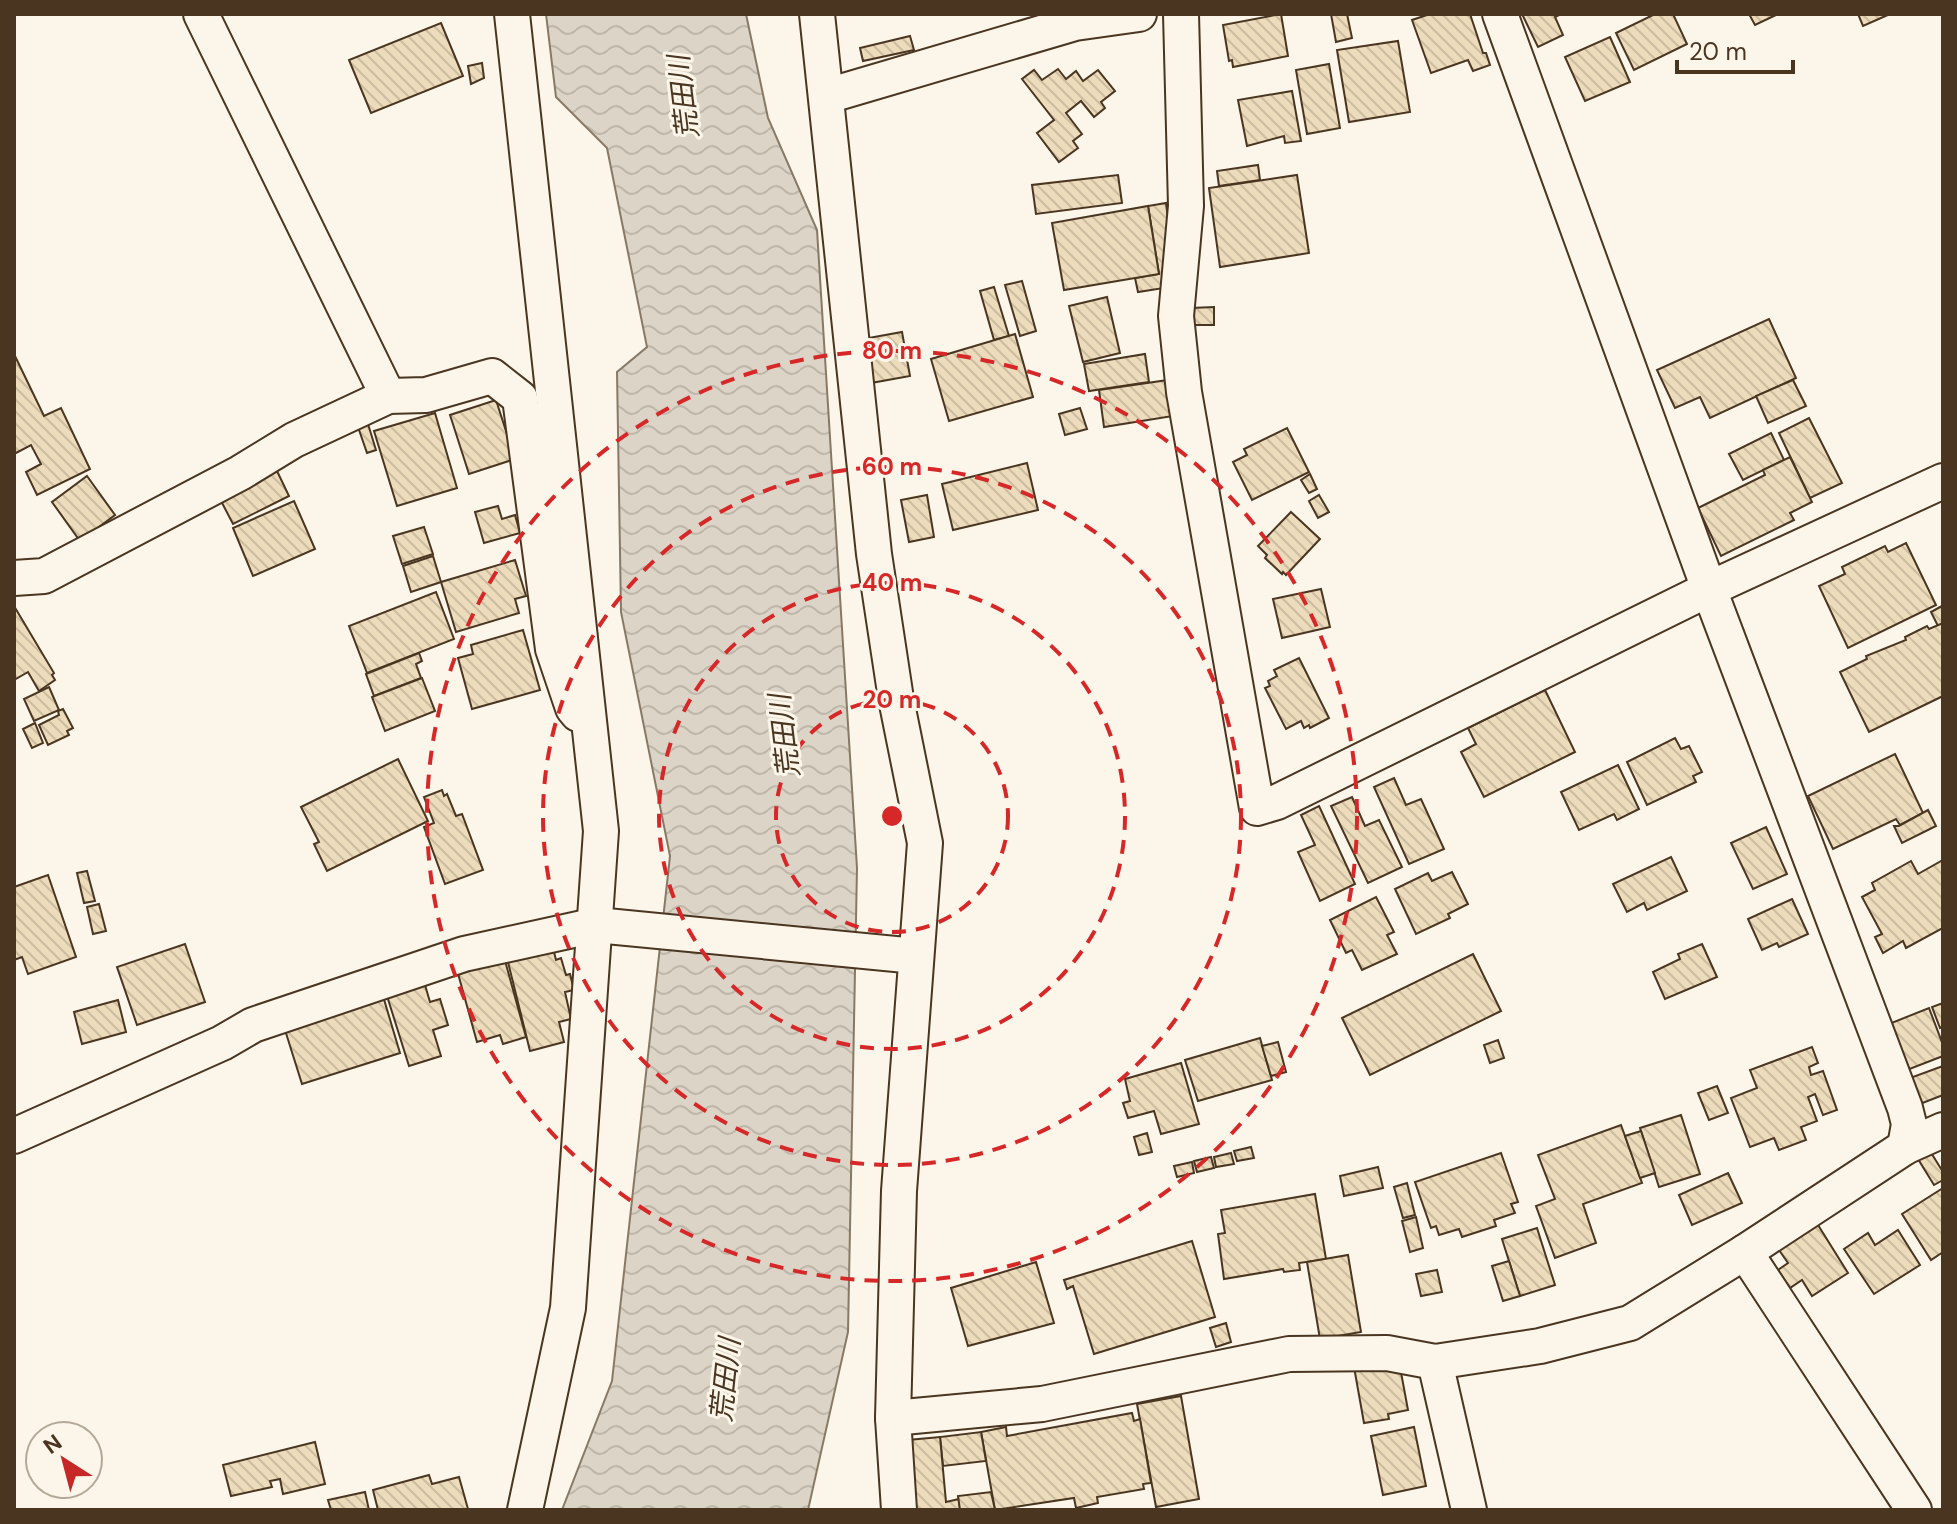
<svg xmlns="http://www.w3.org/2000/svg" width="1957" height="1524" font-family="'DM Sans','Noto Sans JP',sans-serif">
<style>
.water{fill:url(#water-waves);stroke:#887966;stroke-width:2}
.building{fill:url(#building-back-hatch);stroke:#4a3520;stroke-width:2}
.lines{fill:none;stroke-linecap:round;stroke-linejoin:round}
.street-casing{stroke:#4a3520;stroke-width:38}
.street{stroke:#fbf6e9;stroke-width:34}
.ring{fill:none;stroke:#d62828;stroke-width:4;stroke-dasharray:14 10}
.labels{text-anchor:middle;stroke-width:6;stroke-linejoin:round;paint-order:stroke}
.water-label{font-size:28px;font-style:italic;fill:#4a3520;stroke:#fbf6e9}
.centre{fill:#d62828;stroke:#fbf6e9;stroke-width:4}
.ring-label{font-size:24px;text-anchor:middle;font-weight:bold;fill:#d62828;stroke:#fbf6e9;stroke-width:6;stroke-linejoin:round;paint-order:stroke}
</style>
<defs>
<pattern id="water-waves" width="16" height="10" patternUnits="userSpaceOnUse" patternTransform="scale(2)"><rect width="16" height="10" fill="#dcd4c6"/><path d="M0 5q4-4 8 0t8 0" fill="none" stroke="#beb7aa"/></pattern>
<pattern id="building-back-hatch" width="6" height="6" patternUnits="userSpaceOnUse" patternTransform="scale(2)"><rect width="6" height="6" fill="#ecdcbc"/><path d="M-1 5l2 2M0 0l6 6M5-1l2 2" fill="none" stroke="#ccbda1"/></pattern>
</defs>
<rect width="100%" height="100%" fill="#fbf6e9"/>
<polygon class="water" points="546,14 746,14 768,118 817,230 857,868 848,1332 808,1510 562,1510 612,1381 670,856 621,612 617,372 647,347 607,148 556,97"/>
<g class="building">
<polygon points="1281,14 1288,56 1233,67 1232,60 1229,61 1223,25"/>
<polygon points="1331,14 1347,14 1352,38 1336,42"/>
<polygon points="1430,14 1470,14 1483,53 1486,53 1490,65 1473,71 1468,60 1431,73 1412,20"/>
<polygon points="1522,14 1561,14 1555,17 1563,35 1538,47"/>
<polygon points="1655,14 1673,14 1687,44 1634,70 1616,33"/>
<polygon points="1749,14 1778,14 1755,25"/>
<polygon points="1858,14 1890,14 1863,26"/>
<polygon points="441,23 463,76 371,113 349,60"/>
<polygon points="910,36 914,50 863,61 860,48"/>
<polygon points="1610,37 1630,82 1585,101 1565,57"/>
<polygon points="1398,41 1410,112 1349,122 1337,50"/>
<polygon points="482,63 484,78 471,84 468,66"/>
<polygon points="1329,64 1340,128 1307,134 1296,70"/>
<polygon points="1058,69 1066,79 1076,71 1083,81 1098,70 1115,91 1101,102 1105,108 1094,117 1081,101 1066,113 1082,134 1073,141 1078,148 1059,162 1037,133 1054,120 1022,79 1034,70 1042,80"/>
<polygon points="1292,91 1301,141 1285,143 1284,136 1247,146 1238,100"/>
<polygon points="1258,165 1260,180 1219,186 1217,171"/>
<polygon points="1118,175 1122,203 1036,214 1032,185"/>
<polygon points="1297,175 1309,253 1220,267 1209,188"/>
<polygon points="1166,203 1170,236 1164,288 1138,292 1135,278 1159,274 1148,206"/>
<polygon points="1148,206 1159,274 1064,290 1052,223"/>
<polygon points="1022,281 1036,331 1020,336 1005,285"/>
<polygon points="994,287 1009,336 994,340 980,291"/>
<polygon points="1107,297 1120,353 1083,362 1069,306"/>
<polygon points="1214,307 1214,325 1191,325 1191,308"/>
<polygon points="1769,319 1796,378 1710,418 1700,397 1675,408 1657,370"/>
<polygon points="902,332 910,376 871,383 863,339"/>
<polygon points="1015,334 1033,397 949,421 931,359"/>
<polygon points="14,354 44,416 61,408 90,469 37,495 26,472 41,464 31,445 14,454"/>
<polygon points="1145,354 1149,382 1089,391 1084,364"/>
<polygon points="1168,380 1173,416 1104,427 1099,390"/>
<polygon points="1793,380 1806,406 1768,423 1756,396"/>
<polygon points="496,400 515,459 469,474 450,415"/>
<polygon points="1080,408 1087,429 1065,435 1059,414"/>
<polygon points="435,413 457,488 397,506 374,431"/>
<polygon points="1809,418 1842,483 1810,498 1779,433"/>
<polygon points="368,424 376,450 367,453 358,427"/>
<polygon points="1287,428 1309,472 1252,500 1233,462 1247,455 1244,449"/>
<polygon points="1771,433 1784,460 1743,480 1729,454"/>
<polygon points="1790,457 1812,502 1790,513 1794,520 1721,556 1698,508 1765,475 1763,470"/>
<polygon points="1027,463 1038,510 953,530 942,484"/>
<polygon points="277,471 289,496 233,524 220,499"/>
<polygon points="1310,474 1317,489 1309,493 1301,480"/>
<polygon points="87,476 115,515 80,541 52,502"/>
<polygon points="927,495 934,537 909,542 901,500"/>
<polygon points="1319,495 1329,512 1318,518 1309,501"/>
<polygon points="294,501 315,549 253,576 233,528"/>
<polygon points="498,506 502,519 515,515 520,533 484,543 475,512"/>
<polygon points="1291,512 1320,539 1286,575 1283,572 1282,574 1265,558 1267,555 1258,546"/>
<polygon points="424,527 433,554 402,564 393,536"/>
<polygon points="1906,543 1936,605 1848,648 1819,586 1845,574 1842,567 1885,546 1888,552"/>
<polygon points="433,556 441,582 411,592 403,566"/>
<polygon points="515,560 526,596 515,599 519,613 456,632 441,582"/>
<polygon points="1321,589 1330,627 1282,638 1273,599"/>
<polygon points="436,592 454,639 367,673 349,626"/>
<polygon points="14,606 54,673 52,675 55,680 39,691 28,672 14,680"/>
<polygon points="1942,606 1943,623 1938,626 1931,612"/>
<polygon points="1943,623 1943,696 1869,732 1840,672 1867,659 1866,656 1906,640 1905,637 1927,626 1929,629"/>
<polygon points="523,630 540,690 472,709 458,658 473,654 471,645"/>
<polygon points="419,653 422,661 416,664 421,678 374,696 366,674"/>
<polygon points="1299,658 1329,718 1310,728 1309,725 1304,728 1301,721 1286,729 1265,688 1270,686 1268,681 1277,676 1274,670"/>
<polygon points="422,678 435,711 385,731 372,697"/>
<polygon points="49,687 59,710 34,721 24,699"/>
<polygon points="1545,690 1575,752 1484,797 1461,752 1476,744 1468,728"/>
<polygon points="63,709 73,728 67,731 69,735 48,745 39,725 59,715 58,711"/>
<polygon points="35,723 43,743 32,748 23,729"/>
<polygon points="1675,738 1681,749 1689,746 1702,772 1693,776 1696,782 1647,805 1627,762"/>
<polygon points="1895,754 1923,813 1900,825 1896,819 1833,849 1808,796"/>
<polygon points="398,759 428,821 327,871 314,844 319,842 301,807"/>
<polygon points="1618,765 1639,809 1617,820 1614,814 1579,830 1561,792"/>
<polygon points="1394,778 1406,805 1421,799 1444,849 1409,864 1374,787"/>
<polygon points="442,790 444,796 447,794 456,816 462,814 483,870 445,884 424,827 434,823 424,797"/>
<polygon points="1352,797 1365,826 1379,820 1402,867 1368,883 1331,806"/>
<polygon points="1319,806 1355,884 1320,901 1298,852 1315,845 1301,815"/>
<polygon points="1928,810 1936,826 1902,843 1894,826 1899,826"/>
<polygon points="1766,827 1787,874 1753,889 1731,843"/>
<polygon points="1671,857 1687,891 1647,910 1644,903 1627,912 1613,884"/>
<polygon points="1943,860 1943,928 1906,948 1903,941 1883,953 1875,937 1882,934 1862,897 1875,890 1872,883 1911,861 1918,874"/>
<polygon points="87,871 95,901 84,903 77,873"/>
<polygon points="1452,872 1468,904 1448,914 1450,918 1416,934 1395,889 1428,873 1432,881"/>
<polygon points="48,875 76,957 28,974 22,957 14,960 14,887"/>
<polygon points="1376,897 1394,932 1387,935 1397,954 1362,970 1352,950 1346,953 1330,920"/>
<polygon points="1792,899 1808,934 1779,947 1777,943 1762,950 1748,919"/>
<polygon points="99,904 106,931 93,934 87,907"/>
<polygon points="185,944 205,1002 137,1025 117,967"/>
<polygon points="1702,944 1717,977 1665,999 1653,972 1680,959 1678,954"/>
<polygon points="553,948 556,960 561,958 566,975 570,974 574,990 565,992 571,1019 559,1022 564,1042 530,1051 507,958"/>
<polygon points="1473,954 1501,1011 1370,1075 1342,1018"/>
<polygon points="504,957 526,1037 503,1044 500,1035 477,1042 457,970"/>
<polygon points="425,985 430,1002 440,999 448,1025 433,1030 441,1056 409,1066 387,996"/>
<polygon points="383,996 400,1053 302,1084 285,1030"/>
<polygon points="118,1000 126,1032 82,1044 74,1012"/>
<polygon points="1943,1003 1943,1026 1940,1028 1932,1007"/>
<polygon points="1929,1008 1943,1045 1943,1056 1907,1070 1889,1024"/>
<polygon points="1260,1038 1272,1080 1198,1101 1185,1060"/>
<polygon points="1498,1040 1504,1058 1490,1063 1484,1045"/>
<polygon points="1278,1042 1286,1072 1271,1076 1262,1046"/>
<polygon points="1812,1047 1818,1063 1809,1067 1811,1075 1823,1071 1837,1110 1823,1115 1815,1094 1808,1097 1817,1121 1801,1127 1806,1140 1779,1150 1774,1138 1750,1147 1731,1098 1757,1088 1750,1070"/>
<polygon points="1181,1063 1199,1124 1161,1134 1154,1111 1128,1118 1123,1103 1130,1101 1125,1079"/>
<polygon points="1943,1066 1943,1095 1920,1104 1910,1078"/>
<polygon points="1717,1086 1728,1113 1709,1120 1698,1093"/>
<polygon points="1681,1115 1700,1174 1659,1187 1640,1128"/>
<polygon points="1621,1125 1642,1183 1583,1204 1596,1243 1555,1258 1536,1206 1555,1199 1538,1155"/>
<polygon points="1641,1131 1655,1173 1640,1178 1625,1136"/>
<polygon points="1147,1133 1152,1152 1139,1155 1134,1137"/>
<polygon points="1251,1147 1254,1158 1237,1161 1234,1151"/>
<polygon points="1930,1151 1943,1172 1943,1180 1934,1185 1918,1159"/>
<polygon points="1231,1153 1234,1164 1216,1167 1214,1157"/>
<polygon points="1501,1153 1518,1202 1511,1204 1515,1213 1494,1220 1496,1226 1462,1237 1459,1229 1439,1235 1436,1226 1431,1228 1415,1182"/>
<polygon points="1211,1157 1214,1168 1197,1172 1194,1161"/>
<polygon points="1192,1162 1194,1173 1177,1177 1174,1166"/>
<polygon points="1378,1167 1383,1188 1344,1196 1340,1176"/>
<polygon points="1728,1173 1742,1203 1692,1225 1679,1195"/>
<polygon points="1407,1183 1415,1215 1403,1218 1394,1187"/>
<polygon points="1943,1188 1943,1252 1931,1260 1902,1214"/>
<polygon points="1315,1194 1326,1259 1299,1263 1300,1270 1284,1272 1283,1269 1224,1279 1218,1234 1225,1233 1221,1210"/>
<polygon points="1416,1217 1423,1248 1410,1252 1402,1221"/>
<polygon points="1818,1225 1848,1273 1812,1296 1802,1280 1790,1288 1778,1270 1788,1263 1779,1250"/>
<polygon points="1537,1228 1555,1285 1520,1296 1502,1239"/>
<polygon points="1898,1230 1920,1265 1874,1294 1844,1249 1868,1233 1875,1245"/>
<polygon points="1192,1241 1215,1317 1094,1354 1073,1286 1067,1289 1064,1280"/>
<polygon points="1348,1255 1361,1332 1320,1339 1307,1262"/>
<polygon points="1509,1261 1520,1296 1503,1301 1492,1266"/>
<polygon points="1036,1262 1054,1323 968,1346 951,1288"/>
<polygon points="1437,1270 1442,1292 1421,1296 1416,1274"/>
<polygon points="1226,1323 1231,1342 1216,1347 1210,1328"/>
<polygon points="1381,1362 1382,1371 1400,1367 1408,1410 1388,1414 1389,1419 1364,1423 1354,1367"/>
<polygon points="1181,1396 1199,1499 1156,1507 1137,1404"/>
<polygon points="1132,1413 1134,1421 1140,1419 1151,1483 1143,1484 1144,1489 1097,1497 1098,1503 1076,1508 1074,1498 995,1510 981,1432 1006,1427 1007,1436"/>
<polygon points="1414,1427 1426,1486 1383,1495 1371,1436"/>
<polygon points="981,1432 986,1461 943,1466 940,1437"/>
<polygon points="940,1437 946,1502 959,1499 960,1510 912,1510 908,1440"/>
<polygon points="315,1442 325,1484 283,1494 280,1479 270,1481 272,1487 231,1496 223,1465"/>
<polygon points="429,1475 432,1484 459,1477 468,1509 378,1510 373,1490"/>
<polygon points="365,1492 369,1510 331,1510 328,1500"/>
<polygon points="991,1492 995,1510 960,1510 958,1496"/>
</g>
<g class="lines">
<defs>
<g id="street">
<polyline points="201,14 388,396"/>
<polyline points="512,14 601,831 568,1308 525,1510"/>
<polyline points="817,14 874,554 896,699 925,843 899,1191 893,1418 899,1510"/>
<polyline points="1181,14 1186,206 1176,316 1184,392 1257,808 1277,802 1709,589 1943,481"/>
<polyline points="1500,14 1709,589 1905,1108 1909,1124 1905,1147"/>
<polyline points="827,96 1075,23 1139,14"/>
<polyline points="14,578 44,576 240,473 294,440 388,396 426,395 492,376 520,398 553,649 573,708 578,714"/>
<polyline points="14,1136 222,1043 253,1025 464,954 596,925 916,956"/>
<polyline points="1745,1252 1914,1510"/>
<polyline points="1435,1362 1469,1510"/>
<polyline points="893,1418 1042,1404 1289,1354 1387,1353 1435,1362 1540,1346 1630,1323 1745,1252 1905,1147 1943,1130"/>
</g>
</defs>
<use href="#street" class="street-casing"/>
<use href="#street" class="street"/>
</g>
<g class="ring">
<circle cx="892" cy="816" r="116"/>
<circle cx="892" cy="816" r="233"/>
<circle cx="892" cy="816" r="349"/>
<circle cx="892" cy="816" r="465"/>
</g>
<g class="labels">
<g class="water-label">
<text transform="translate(683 97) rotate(-97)" y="10">荒田川</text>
<text transform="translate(784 736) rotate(-97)" y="10">荒田川</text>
<text transform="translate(725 1380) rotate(-84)" y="10">荒田川</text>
</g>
</g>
<circle cx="892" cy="816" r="12" class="centre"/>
<g class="ring-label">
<text x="892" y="359">80 m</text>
<text x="892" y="475">60 m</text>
<text x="892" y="591">40 m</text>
<text x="892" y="708">20 m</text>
</g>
<rect width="1957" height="1524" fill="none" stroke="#4a3520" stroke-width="32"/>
<g transform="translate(64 1460) rotate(324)"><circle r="38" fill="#fbf6e9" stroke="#b4a999" stroke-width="2"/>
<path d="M0-6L14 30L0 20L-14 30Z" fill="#c62828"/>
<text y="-12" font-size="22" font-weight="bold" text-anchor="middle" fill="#4a3520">N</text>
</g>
<path d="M1677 60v12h116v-12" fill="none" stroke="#4a3520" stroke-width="4"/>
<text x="1689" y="60" font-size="24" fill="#4a3520" stroke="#fbf6e9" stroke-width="6" paint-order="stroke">20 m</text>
</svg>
